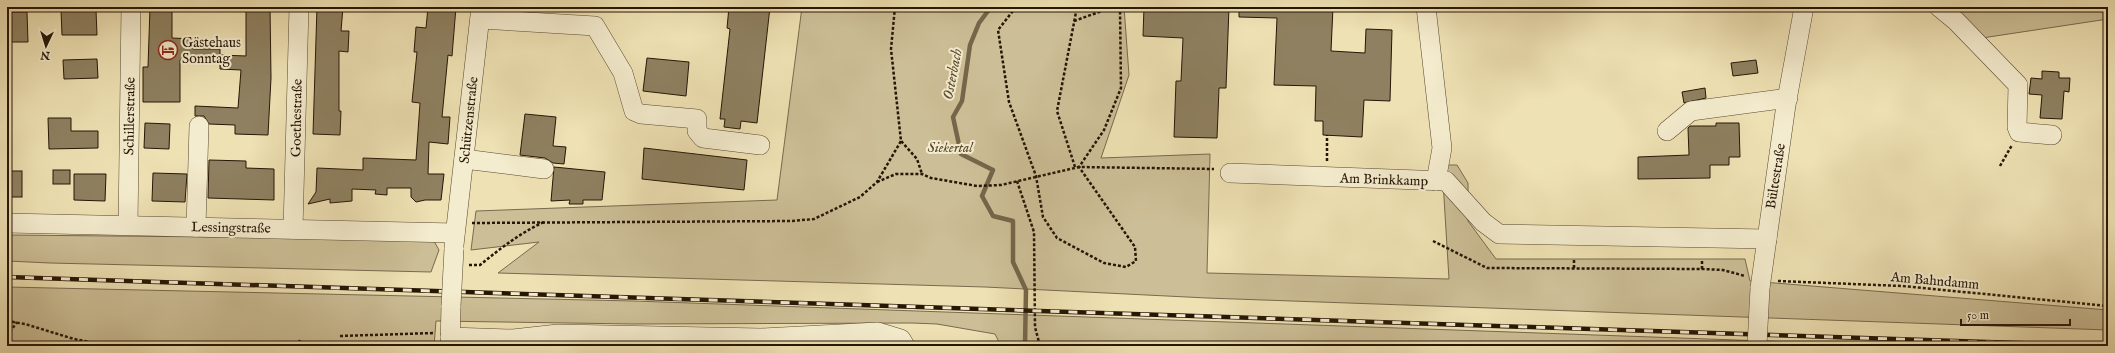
<svg xmlns="http://www.w3.org/2000/svg" width="2115" height="353" font-family="'IM FELL English',serif">
<style>
.green{fill:#ccbe96;stroke:#796a4e}
.lines{fill:none;stroke-linecap:round;stroke-linejoin:round}
.stream{stroke:#75664a;stroke-width:4.5}
.building{fill:#8e8060;stroke:#261606}
.minor-casing{stroke:#584931;stroke-width:20}
.path{stroke:#261606;stroke-width:2.5;stroke-dasharray:3 2;stroke-linecap:butt}
.minor{stroke:#f4ecce;stroke-width:19}
.rail-casing{stroke:#261606;stroke-width:4.5}
.rail{stroke:#f4ecce;stroke-width:3;stroke-dasharray:9;stroke-linecap:butt}
.minor-bridge-casing{stroke:#584931;stroke-width:20;stroke-linecap:butt}
.minor-bridge{stroke:#f4ecce;stroke-width:19}
.labels{text-anchor:middle;stroke-width:4;stroke-linejoin:round;paint-order:stroke}
.poi-label{font-size:14px;fill:#261606;stroke:#f4ecce;text-anchor:start}
.street-label{font-size:14px;fill:#261606;stroke:#f4ecce}
.park-label{font-size:14px;font-style:italic;fill:#584831;stroke:#f4ecce}
.water-label{font-size:15px;font-style:italic;fill:#5b4c34;stroke:#f4ecce}
</style>
<rect width="100%" height="100%" fill="#eee1b3"/>
<filter id="stains"><feTurbulence type="fractalNoise" baseFrequency=".005" numOctaves="4"/><feColorMatrix values="0 0 0 0 .2 0 0 0 0 .09 0 0 0 0 .02 0 0 0 .5 -.17"/></filter>
<radialGradient id="worn" r=".72"><stop offset=".6" stop-color="#630" stop-opacity="0"/><stop offset="1" stop-color="#630" stop-opacity=".3"/></radialGradient>
<g class="green">
<polygon points="802,7 1124,7 1129,75 1101,158 1210,154 1207,273 1449,279 1442,165 1457,165 1468,183 1468,221 1496,259 1745,259 1750,281 2108,310 2108,330 1207,298 985,287 498,273 539,242 471,250 476,211 777,200"/>
<polygon points="1945,7 2108,7 2108,19 1982,38"/>
<polygon points="7,235 429,239 434,241 439,250 431,272 50,263 7,261"/>
<polygon points="7,287 634,301 1906,346 999,346 999,342 995,334 937,324 912,323 634,324 436,321 434,346 7,346"/>
</g>
<g class="lines">
<polyline class="stream" points="991,7 979,23 970,45 962,101 953,117 961,154 993,170 982,196 993,216 1013,221 1013,262 1026,290 1025,346"/>
</g>
<g class="building">
<polygon points="150,7 172,7 172,38 193,39 193,49 220,49 220,61 180,60 180,102 143,102 143,67 148,67"/>
<polygon points="246,7 270,7 271,78 268,135 235,134 235,125 209,124 204,116 195,116 195,106 238,108 241,70 220,69 220,55 246,56"/>
<polygon points="317,7 343,7 341,31 349,31 348,52 339,51 339,111 341,111 340,135 313,134"/>
<polygon points="428,7 456,7 452,56 448,55 442,117 450,117 448,144 429,142 428,174 444,174 441,200 425,200 416,202 411,197 411,188 387,188 387,195 375,194 376,190 352,189 352,201 330,203 330,199 308,204 316,192 317,168 363,170 363,158 416,160 420,103 412,102 417,52 414,52 416,27 426,28"/>
<polygon points="729,7 770,7 757,123 741,121 740,129 724,127 725,119 720,119 730,29 727,28"/>
<polygon points="1144,7 1229,7 1226,88 1219,88 1217,138 1174,137 1176,81 1181,81 1183,38 1143,36"/>
<polygon points="1239,7 1333,7 1331,51 1365,53 1366,29 1392,30 1390,101 1364,100 1362,137 1323,135 1323,121 1315,121 1316,86 1274,85 1277,18 1239,17"/>
<polygon points="61,10 96,10 97,35 62,35"/>
<polygon points="7,12 27,12 28,42 7,42"/>
<polygon points="647,58 689,62 686,96 643,91"/>
<polygon points="97,59 98,78 64,79 63,60"/>
<polygon points="1756,60 1758,73 1733,76 1731,63"/>
<polygon points="2042,71 2059,72 2059,78 2070,78 2069,92 2064,91 2062,119 2040,118 2042,95 2029,94 2031,78 2042,79"/>
<polygon points="1705,88 1706,98 1684,103 1682,92"/>
<polygon points="525,114 556,117 553,146 566,147 564,164 553,163 545,158 520,155"/>
<polygon points="48,118 71,118 71,131 98,131 98,148 49,149"/>
<polygon points="145,123 170,124 169,149 144,148"/>
<polygon points="1716,123 1739,123 1740,157 1729,157 1729,165 1710,165 1710,178 1638,179 1638,157 1689,155 1688,128 1690,126 1716,126"/>
<polygon points="644,148 747,160 744,190 642,179"/>
<polygon points="209,160 246,161 246,168 274,169 274,200 208,198"/>
<polygon points="554,167 605,172 602,200 583,200 583,204 569,204 570,200 551,201"/>
<rect x="53" y="170" width="17" height="14"/>
<rect x="7" y="171" width="15" height="26"/>
<polygon points="153,173 187,174 185,202 152,201"/>
<polygon points="74,174 106,174 105,201 74,200"/>
</g>
<g class="lines">
<defs>
<g id="minor">
<polyline points="1426,7 1442,148 1436,181"/>
<polyline points="1939,7 1956,21 2018,85 2017,127 2019,132 2052,135"/>
<polyline points="480,19 595,26 623,73 634,111 641,114 697,119 697,131 703,138 760,145"/>
<polyline points="1667,131 1691,111 1788,98"/>
<polyline points="464,159 544,169"/>
<polyline points="1230,173 1446,181 1483,222 1499,234 1767,239"/>
<polyline points="7,223 455,233"/>
<polyline points="128,225 131,7"/>
<polyline points="196,227 199,126"/>
<polyline points="293,229 299,7"/>
<polyline points="454,245 481,7"/>
<polyline points="1760,288 1786,105 1804,7"/>
<polyline points="450,337 513,339 558,334 761,338 878,332 901,339 905,346"/>
<polyline points="450,346 451,306"/>
</g>
</defs>
<use href="#minor" class="minor-casing"/>
<g class="path">
<polyline points="895,7 891,49 901,141 917,159 922,174"/>
<polyline points="1016,7 998,30 1009,102 1036,176 1043,217 1057,238 1104,263 1126,267 1136,261 1135,247 1079,167 1104,130 1121,88 1120,9 1119,7"/>
<polyline points="1074,21 1113,7"/>
<polyline points="1327,161 1327,135"/>
<polyline points="2000,166 2012,145"/>
<polyline points="1075,167 1057,111 1077,7"/>
<polyline points="1017,181 1034,232 1035,327 1040,346"/>
<polyline points="877,182 896,174 922,174 931,178 977,186 1001,185 1079,167 1214,169"/>
<polyline points="472,223 792,221 814,219 860,197 877,182 901,141"/>
<polyline points="1433,241 1487,268 1702,269 1723,270 1745,276"/>
<path d="M469,265H480C501,248 520,233 544,222"/>
<polyline points="1574,268 1574,259"/>
<polyline points="1702,269 1702,259"/>
<polyline points="1778,281 1902,286 2108,306"/>
<polyline points="7,321 25,324 74,339 111,346"/>
<polyline points="7,336 17,322"/>
<polyline points="340,336 434,333"/>
<polyline points="236,346 236,345"/>
<polyline points="257,346 257,343"/>
<polyline points="298,346 300,340"/>
</g>
<use href="#minor" class="minor"/>
<defs>
<polyline id="rail" points="7,277 2107,346"/>
</defs>
<use href="#rail" class="rail-casing"/>
<use href="#rail" class="rail"/>
<defs>
<g id="minor-bridge">
<polyline points="451,306 454,249"/>
<polyline points="1757,346 1760,288"/>
</g>
</defs>
<use href="#minor-bridge" class="minor-bridge-casing"/>
<use href="#minor-bridge" class="minor-bridge"/>
</g>
<defs>
<symbol id="hotel-ring" viewBox="-11 -11 22 22"><circle r="9.5" fill="#f4ecce" stroke="#8f2418" stroke-width="1.5"/><path d="M-6-4.5h1.5V1H6V5H4.5V3h-9V5H-6ZM-4 0a1.8 1.8 0 1 1 3.6 0ZM.5 0V-2.5h3Q6-2.5 6 0Z" fill="#8f2418"/></symbol>
</defs>
<g fill-rule="evenodd">
<use href="#hotel-ring" x="157" y="39" width="22" height="22"/>
</g>
<g class="labels">
<g class="poi-label">
<text x="182" y="47">Gästehaus<tspan x="182" dy="16">Sonntag</tspan></text>
</g>
<g class="street-label">
<text transform="translate(129 116) rotate(-89)" y="5">Schillerstraße</text>
<text transform="translate(296 118) rotate(-89)" y="5">Goethestraße</text>
<text transform="translate(468 120) rotate(-84)" y="5">Schützenstraße</text>
<text transform="translate(1775 176) rotate(-81)" y="5">Bültestraße</text>
<text transform="translate(1384 179) rotate(2)" y="5">Am Brinkkamp</text>
<text transform="translate(231 227) rotate(1)" y="5">Lessingstraße</text>
<text transform="translate(1935 280) rotate(5)" y="5">Am Bahndamm</text>
</g>
<g class="park-label">
<text x="950" y="152">Siekertal</text>
</g>
<g class="water-label">
<text transform="translate(952 74) rotate(-79)" y="5">Osterbach</text>
</g>
</g>
<rect width="2115" height="353" fill="none" stroke="#eee1b3" stroke-width="24"/>
<rect x="8" y="8" width="2099" height="337" fill="none" stroke="#261606" stroke-width="2"/>
<rect x="12" y="12" width="2091" height="329" fill="none" stroke="#261606"/>
<g transform="translate(46 46) rotate(184)" stroke="#f4ecce" stroke-width="3" paint-order="stroke">
<path d="M0-3L7 15L0 10L-7 15Z" fill="#261606"/>
<text y="-6" font-size="11" font-weight="bold" text-anchor="middle" fill="#261606">N</text>
</g>
<path d="M1961 319v6h109v-6" fill="none" stroke="#261606" stroke-width="2"/>
<text x="1967" y="319" font-size="12" fill="#261606" stroke="#f4ecce" stroke-width="3" paint-order="stroke">50 m</text>
<rect width="100%" height="100%" filter="url(#stains)"/>
<rect width="100%" height="100%" fill="url(#worn)"/>
</svg>
